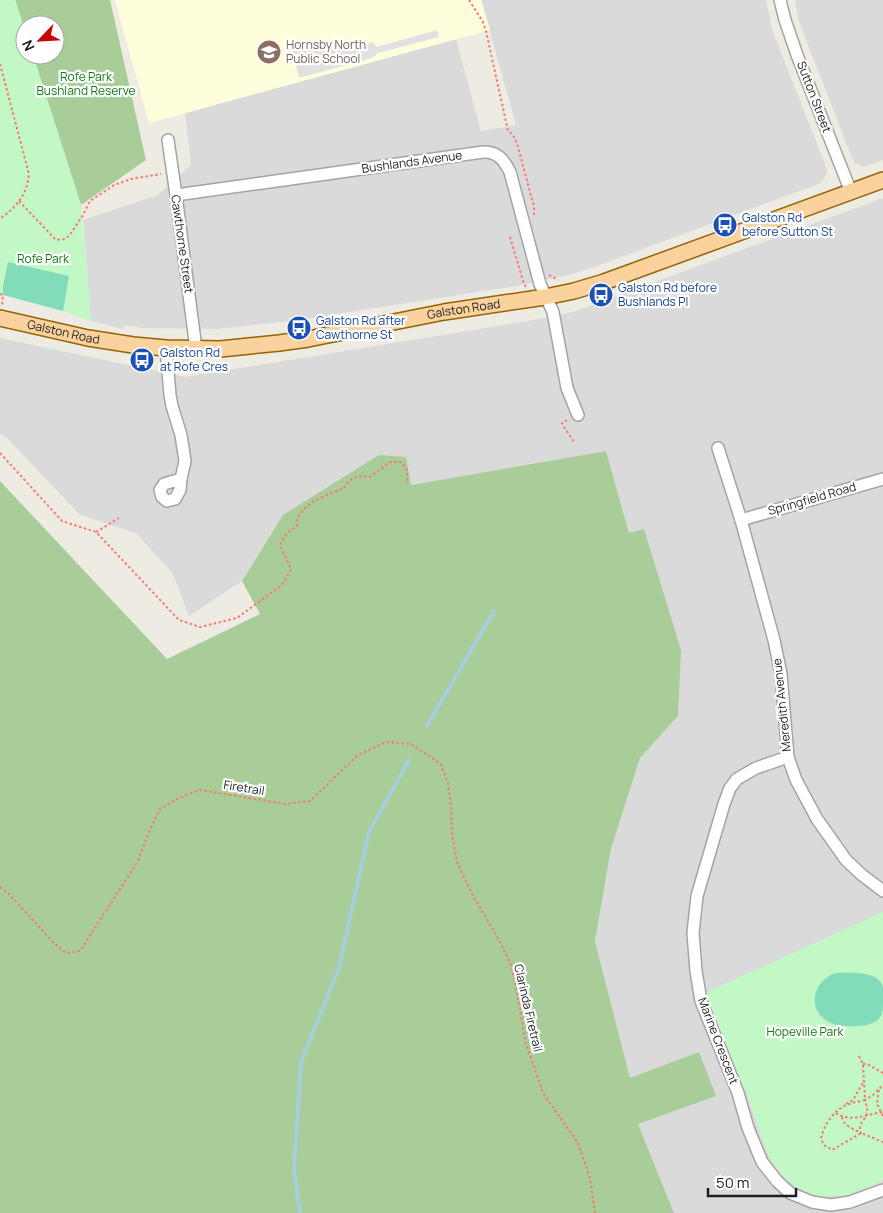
<svg xmlns="http://www.w3.org/2000/svg" width="883" height="1213" font-family="Manrope,sans-serif">
<style>
.residential{fill:#dbdada}
.education{fill:#fefedc}
.forest{fill:#a8cd99}
.park{fill:#c1f8c5}
.pitch{fill:#82dcba}
.parking{fill:#e1e1e1}
.lines{fill:none;stroke-linecap:round;stroke-linejoin:round}
.stream{stroke:#a4cfdb;stroke-width:4}
.minor-casing{stroke:#a4a4a4;stroke-width:14}
.major-casing{stroke:#936403;stroke-width:18}
.path{stroke:#f77a6c;stroke-width:2;stroke-dasharray:2.5 2.5;stroke-linecap:butt}
.minor{stroke:#fff;stroke-width:11}
.major{stroke:#fad29d;stroke-width:15}
.labels{text-anchor:middle;stroke-width:4.5;stroke-linejoin:round;paint-order:stroke}
.education-label{font-size:12px;fill:#785e54;stroke:#fff;text-anchor:start}
.park-label{font-size:12px;fill:#0e7917;stroke:#fff}
.street-label{font-size:12px;fill:#1d1d1d;stroke:#fff}
.transit-label{font-size:12px;fill:#164399;stroke:#fff;text-anchor:start}
</style>
<rect width="100%" height="100%" fill="#eeebe3"/>
<g class="residential">
<polygon points="481,0 766,0 772,29 828,172 821,183 597,266 565,276 516,286 298,320 218,329 142,328 125,325 123,329 91,321 83,220 158,195 191,165 185,113 456,39 481,131 516,125"/>
<polygon points="795,0 883,0 883,160 864,167 854,163 798,19"/>
<polygon points="883,198 883,1213 674,1213 638,1124 630,1078 595,941 611,849 640,758 678,716 644,529 629,534 606,451 410,485 283,515 242,581 189,616 173,574 137,534 79,514 7,438 0,434 0,338 185,377 528,321 573,312"/>
</g>
<polygon class="education" points="115,0 481,0 490,30 149,123"/>
<g class="forest">
<polygon points="15,0 110,0 146,160 81,205 33,55 55,55 55,25 25,25 25,30"/>
<polygon points="606,451 629,533 644,529 681,650 678,716 640,758 611,849 595,941 630,1078 699,1052 716,1096 638,1124 674,1213 0,1213 0,481 167,659 260,614 242,581 283,515 379,455 406,457 411,485"/>
</g>
<g class="park">
<polygon points="0,0 15,0 25,30 25,55 33,55 81,205 91,321 63,311 0,294"/>
<polygon points="883,912 883,1180 847,1195 819,1197 803,1191 785,1179 769,1157 745,1090 705,993"/>
</g>
<g class="pitch">
<polygon points="8,262 69,276 63,311 3,295 3,286"/>
<path d="M835,973C848,973 879,970 883,987C883,991 883,998 883,1002C883,1012 883,1016 875,1022C869,1025 863,1026 856,1026C847,1027 835,1026 827,1021C806,1007 814,981 835,973Z"/>
</g>
<polygon class="parking" points="437,30 439,37 378,53 372,58 299,78 292,49 309,43 317,50 321,50 355,41 357,46 374,42 376,47"/>
<g class="lines">
<g class="stream">
<polyline points="427,726 494,611"/>
<polyline points="300,1213 294,1168 301,1062 339,968 369,832 409,760"/>
</g>
<defs>
<g id="minor">
<polyline points="780,0 785,20 797,55 851,192"/>
<polyline points="168,140 176,195 196,349"/>
<path d="M176,195L483,152C497,151 504,160 510,172L540,284L553,312L567,388L578,415"/>
<polyline points="166,348 170,395 172,406 181,435 185,461 181,479 180,490 175,499 167,501 162,497 160,490 164,484 181,479"/>
<polyline points="718,448 741,520 774,640 781,674 788,757 796,780 817,819 846,860 862,875 883,891"/>
<polyline points="741,520 883,479"/>
<polyline points="788,757 756,768 737,779 730,788 724,804 697,896 693,933 696,971 701,1001 738,1093 748,1128 762,1162 777,1181 790,1193 812,1202 831,1205 850,1202 883,1190"/>
</g>
<g id="major">
<path id="s1" d="M0,318L88,338L133,345L166,348L220,349L279,343L308,339L444,312L545,297L574,291L604,282L883,180"/>
</g>
</defs>
<use href="#minor" class="minor-casing"/>
<use href="#major" class="major-casing"/>
<g class="path">
<polyline points="469,0 483,22 486,31 508,131 513,135 517,143 534,207 534,216"/>
<path d="M0,64L29,174C27,195 17,206 0,219"/>
<polyline points="19,201 56,240 64,239 69,236 83,215 90,201 114,185 131,179 161,174"/>
<polyline points="510,237 524,284 526,287"/>
<polyline points="549,275 558,280"/>
<polyline points="0,294 3,295 2,306"/>
<polyline points="567,420 562,423 564,427 574,442"/>
<path d="M0,453L62,521L96,532L179,620L200,627L237,618L282,585L291,569L280,545L287,533L297,526C297,523 297,520 298,518C305,502 329,493 343,489C351,477 356,475 370,477L390,462H401L407,470V484"/>
<polyline points="96,532 119,518"/>
<polyline points="0,887 9,894 54,943 66,953 80,951 138,861 148,834 160,809 179,798 200,790 285,804 310,801 358,755 386,742 411,744 440,763 448,783 451,806 452,835 457,862 471,892 499,940 511,965 517,992 526,1044 543,1093 578,1143 590,1178 595,1213"/>
<path d="M859,1056L863,1064L865,1100C858,1102 847,1103 841,1108C831,1115 823,1127 821,1139L824,1145L832,1150L839,1146L861,1133L883,1142"/>
<polyline points="863,1064 867,1064 883,1073"/>
<polyline points="879,1090 877,1104 883,1116"/>
<polyline points="846,1104 853,1100 864,1081"/>
<path d="M836,1113C851,1123 867,1114 883,1112"/>
<path d="M842,1117C843,1126 854,1129 861,1133C857,1123 865,1122 867,1113C868,1109 866,1105 865,1100L873,1095L883,1085"/>
</g>
<use href="#minor" class="minor"/>
<use href="#major" class="major"/>
</g>
<defs>
<symbol id="school-disc" viewBox="-11 -11 22 22"><circle r="9.5" fill="#8d6e63" stroke="#fff"/><path d="M0-5L7-2L0 1L-7-2ZM-4 1L0 2.5L4 1V4Q0 6-4 4Z" fill="#fff"/></symbol>
<symbol id="bus-disc" viewBox="-11 -11 22 22"><circle r="9.5" fill="#1a4fb4" stroke="#fff"/><path d="M-5-6H5V4H4V6H2V4H-2V6H-4V4H-5ZM-3.5-4V0h7V-4ZM-3.5 1.2v1.5H-2V1.2ZM2 1.2v1.5H3.5V1.2Z" fill="#fff"/></symbol>
</defs>
<g fill-rule="evenodd">
<use href="#school-disc" x="255" y="38" width="28" height="28"/>
<use href="#bus-disc" x="711" y="211" width="28" height="28"/>
<use href="#bus-disc" x="587" y="281" width="28" height="28"/>
<use href="#bus-disc" x="285" y="314" width="28" height="28"/>
<use href="#bus-disc" x="128" y="346" width="28" height="28"/>
</g>
<g class="labels">
<g class="education-label">
<text x="286" y="49">Hornsby North<tspan x="286" dy="14">Public School</tspan></text>
</g>
<g class="park-label">
<text x="86" y="81">Rofe Park<tspan x="86" dy="14">Bushland Reserve</tspan></text>
<text x="43" y="263">Rofe Park</text>
<text x="805" y="1036">Hopeville Park</text>
</g>
<g class="street-label">
<text transform="translate(814 97) rotate(69)" y="4">Sutton Street</text>
<text transform="translate(412 162) rotate(-8)" y="4">Bushlands Avenue</text>
<text transform="translate(182 244) rotate(82)" y="4">Cawthorne Street</text>
<text dy="4" stroke="none"><textPath href="#s1" startOffset="470">Galston Road</textPath></text>
<text dy="4" stroke="none"><textPath href="#s1" startOffset="65">Galston Road</textPath></text>
<text transform="translate(812 499) rotate(-16)" y="4">Springfield Road</text>
<text transform="translate(782 705) rotate(-96)" y="4">Meredith Avenue</text>
<text transform="translate(244 788) rotate(9)" y="4">Firetrail</text>
<text transform="translate(528 1008) rotate(77)" y="4">Clarinda Firetrail</text>
<text transform="translate(718 1041) rotate(69)" y="4">Marine Crescent</text>
</g>
<g class="transit-label">
<text x="742" y="222">Galston Rd<tspan x="742" dy="14">before Sutton St</tspan></text>
<text x="618" y="292">Galston Rd before<tspan x="618" dy="14">Bushlands Pl</tspan></text>
<text x="316" y="325">Galston Rd after<tspan x="316" dy="14">Cawthorne St</tspan></text>
<text x="160" y="357">Galston Rd<tspan x="160" dy="14">at Rofe Cres</tspan></text>
</g>
</g>
<g transform="translate(40 40) rotate(245)"><circle r="24" fill="#ffffff" stroke="#a5a5a5"/>
<path d="M0-4L9 19L0 12L-9 19Z" fill="#c60404"/>
<text y="-8" font-size="14" font-weight="bold" text-anchor="middle" fill="#1d1d1d">N</text>
</g>
<path d="M708 1188v8h88v-8" fill="none" stroke="#1d1d1d" stroke-width="2.5"/>
<text x="716" y="1188" font-size="15" fill="#1d1d1d" stroke="#ffffff" stroke-width="4" paint-order="stroke">50 m</text>
</svg>
